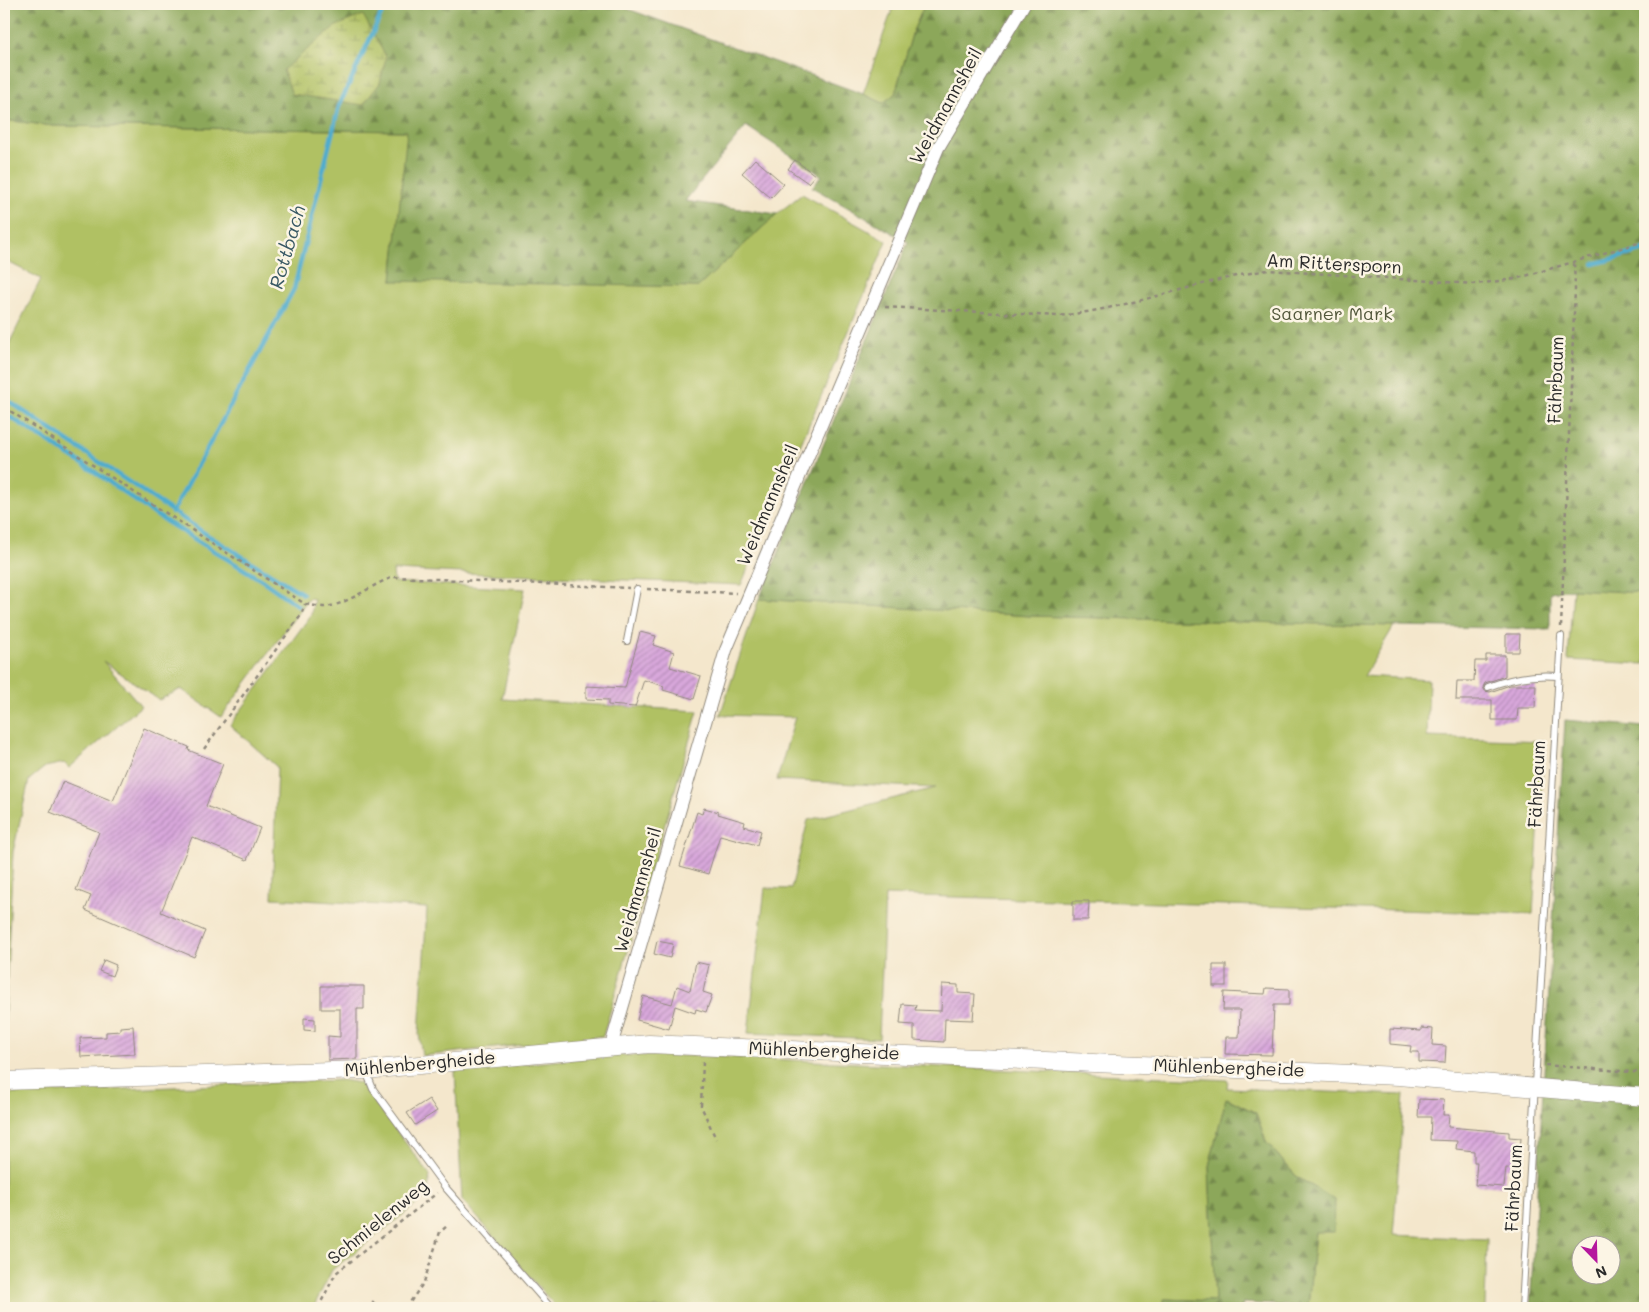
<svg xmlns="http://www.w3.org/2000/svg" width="1649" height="1312" font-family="Mali,sans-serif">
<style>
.green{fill:#b0c164;stroke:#6e7648}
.forest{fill:url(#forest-firs);stroke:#5c6942;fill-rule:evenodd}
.wetland{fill:url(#wetland-marsh);stroke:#6e7648}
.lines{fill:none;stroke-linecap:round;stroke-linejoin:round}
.stream{stroke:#4facce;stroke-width:4.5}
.building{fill:url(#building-hatch)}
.lane-casing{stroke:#90897c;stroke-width:8}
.street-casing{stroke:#90897c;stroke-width:14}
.secondary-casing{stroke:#90897c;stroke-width:19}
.path{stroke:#90897c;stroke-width:2.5;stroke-dasharray:4 4;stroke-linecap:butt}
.lane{stroke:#fff;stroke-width:6}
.street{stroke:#fff;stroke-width:12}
.secondary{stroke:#fff;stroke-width:18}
.labels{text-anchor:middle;stroke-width:5;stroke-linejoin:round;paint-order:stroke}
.street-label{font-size:18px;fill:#2b2b2b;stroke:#fcf5e5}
.park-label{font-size:18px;fill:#53583c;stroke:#fcf5e5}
.water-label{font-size:19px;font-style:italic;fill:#385864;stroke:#fcf5e5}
</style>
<defs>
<pattern id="forest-firs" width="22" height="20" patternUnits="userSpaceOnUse" patternTransform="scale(1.25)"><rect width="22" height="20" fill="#8ca75a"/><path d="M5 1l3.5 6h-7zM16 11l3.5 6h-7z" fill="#73884b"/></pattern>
<pattern id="wetland-marsh" width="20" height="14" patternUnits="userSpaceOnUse" patternTransform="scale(1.25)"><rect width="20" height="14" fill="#b0c164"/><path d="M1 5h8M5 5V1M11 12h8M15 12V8" fill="none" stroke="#8f9d53"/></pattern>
<pattern id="building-hatch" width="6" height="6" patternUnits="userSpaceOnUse" patternTransform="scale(1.25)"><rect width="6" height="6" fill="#d9a8dc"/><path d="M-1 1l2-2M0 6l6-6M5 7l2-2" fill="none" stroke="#b089b3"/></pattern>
</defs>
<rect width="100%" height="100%" fill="#fcf5e5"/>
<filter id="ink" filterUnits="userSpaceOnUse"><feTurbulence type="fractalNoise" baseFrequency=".02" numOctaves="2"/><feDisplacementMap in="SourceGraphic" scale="10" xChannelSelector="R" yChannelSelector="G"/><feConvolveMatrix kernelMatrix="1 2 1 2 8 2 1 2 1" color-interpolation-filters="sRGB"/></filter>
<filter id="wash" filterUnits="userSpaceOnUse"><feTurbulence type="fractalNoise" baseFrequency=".0096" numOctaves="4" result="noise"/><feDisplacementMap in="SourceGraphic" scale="20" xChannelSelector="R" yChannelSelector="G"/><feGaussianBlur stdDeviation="1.12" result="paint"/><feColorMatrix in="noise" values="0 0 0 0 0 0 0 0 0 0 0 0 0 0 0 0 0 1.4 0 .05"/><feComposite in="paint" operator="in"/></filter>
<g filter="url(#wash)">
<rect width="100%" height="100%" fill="#f4e7cc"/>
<g class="green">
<polygon points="894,4 925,4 913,31 895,94 883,103 863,94"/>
<polygon points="4,120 54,126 408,131 392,280 698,287 777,214 802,194 887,241 741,585 393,570 394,582 525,589 502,699 698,711 603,1036 422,1056 419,1034 427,908 272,898 277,767 230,725 311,615 314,599 309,598 221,717 181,689 159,700 103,661 141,706 69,768 64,763 45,767 29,780 13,852 4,1038 4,354 41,279 4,260"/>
<polygon points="1573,589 1645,593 1645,664 1568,660"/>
<polygon points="759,599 1031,616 1394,626 1364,676 1429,680 1427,737 1544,741 1533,914 885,895 879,1039 748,1033 765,888 791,889 808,820 935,788 777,780 795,717 720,715"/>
<polygon points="613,1055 703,1056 1228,1080 1227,1088 1404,1095 1393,1235 1487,1239 1485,1308 1308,1307 1315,1231 1335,1200 1297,1177 1266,1142 1256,1113 1227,1098 1209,1166 1215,1301 1165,1299 1164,1308 557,1308 462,1200 455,1071"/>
<polygon points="342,1080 360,1083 430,1175 427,1196 332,1270 313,1308 4,1308 4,1094"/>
</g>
<g class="forest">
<polygon points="11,4 614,4 863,94 883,103 895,94 913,31 925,4 1645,4 1645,593 1573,589 1550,592 1550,629 1394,626 1031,616 759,599 908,242 812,187 822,176 746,126 685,201 777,214 698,287 392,281 407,131 54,126 4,120 4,10"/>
<path d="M1565,720L1645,727V1308H1530ZM1582,1244H1612V1274H1582Z"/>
<polygon points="1226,1098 1256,1113 1266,1142 1297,1177 1335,1200 1334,1232 1315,1232 1308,1307 1243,1303 1242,1308 1164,1308 1164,1299 1215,1301 1209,1166"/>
</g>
<polygon class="wetland" points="363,15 386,57 380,83 363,105 292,94 283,70 334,27"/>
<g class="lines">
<g class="stream">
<polyline points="1594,264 1645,250"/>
<polyline points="4,398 209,536 303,594"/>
<polyline points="4,413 95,472 154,514 263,581 298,606"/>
<polyline points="172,513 294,289 339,106 386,4"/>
</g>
</g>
<g id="blocks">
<g class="building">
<polygon points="755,159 784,184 771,198 742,173"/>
<polygon points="795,160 815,175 808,183 788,169"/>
<polygon points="640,632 656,636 653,645 674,652 670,667 701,676 694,699 663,690 664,686 644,680 635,707 608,705 608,700 586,699 586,686 625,688"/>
<polygon points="1506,634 1520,634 1519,652 1506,652"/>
<polygon points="1486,655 1505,655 1505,676 1485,683 1483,687 1485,691 1490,692 1510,685 1536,685 1535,708 1518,708 1517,720 1492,720 1492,700 1456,700 1457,681 1474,681 1475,661 1486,661"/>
<polygon points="144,728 189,747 188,750 223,764 206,806 260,828 247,860 192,837 161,912 205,931 194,957 85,910 91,896 76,890 99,832 50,812 63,781 113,801"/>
<polygon points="704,808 719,812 718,814 745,822 744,826 761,831 757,845 720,835 708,874 680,866 697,812 702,814"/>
<polygon points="1073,901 1089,901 1088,920 1073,920"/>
<polygon points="657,941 673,944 670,958 654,954"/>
<polygon points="104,960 116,965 112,976 99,971"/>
<polygon points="696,962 709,965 703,992 712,995 706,1012 696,1009 695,1013 675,1006 669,1029 637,1020 643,996 672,1004 677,986 690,991"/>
<rect x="1213" y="965" width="13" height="21"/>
<polygon points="942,984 958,985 958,993 975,994 973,1020 945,1019 944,1042 914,1040 914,1025 900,1024 902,1004 916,1005 915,1010 941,1011"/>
<polygon points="321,986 364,986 364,1009 357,1009 357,1059 328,1060 328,1036 340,1037 340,1009 321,1009"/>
<polygon points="1266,988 1289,989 1289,1005 1274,1005 1272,1055 1225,1054 1226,1037 1239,1037 1240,1010 1223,1010 1224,992 1265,994"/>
<polygon points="304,1018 315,1019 315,1031 304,1030"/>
<polygon points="133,1026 135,1054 81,1057 80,1038 106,1037 106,1032 120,1031 120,1027"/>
<polygon points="1421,1028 1433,1029 1432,1045 1446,1046 1445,1063 1419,1062 1419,1052 1410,1052 1411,1046 1390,1044 1390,1029 1421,1031"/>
<polygon points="429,1099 437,1111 415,1125 407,1113"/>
<polygon points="1419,1099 1444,1100 1443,1115 1449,1115 1448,1127 1509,1132 1509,1137 1521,1138 1520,1150 1516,1150 1515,1169 1506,1168 1504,1187 1475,1185 1477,1162 1474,1162 1474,1151 1456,1149 1457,1141 1430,1140 1431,1117 1418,1117"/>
</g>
</g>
</g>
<g filter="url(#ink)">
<use href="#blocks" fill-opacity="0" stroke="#90897c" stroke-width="1"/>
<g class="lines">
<defs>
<g id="lane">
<polyline points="4,5 5,4"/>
<polyline points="627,641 637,589"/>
<path d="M1488,687C1511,678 1533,674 1558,676"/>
<polyline points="366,1071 373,1089 445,1187 551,1308"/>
<polyline points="1522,1308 1561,636"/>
</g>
<polyline id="street" points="611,1046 726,650 938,148 1024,4"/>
<polyline id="secondary" points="4,1081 365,1070 649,1044 1399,1076 1645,1097"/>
</defs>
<use href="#lane" class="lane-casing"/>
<use href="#street" class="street-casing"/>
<use href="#secondary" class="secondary-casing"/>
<g class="path">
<path d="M885,307L1057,316C1129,309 1197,281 1268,270L1475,284L1515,279L1645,241"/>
<path d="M4,407L305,604C311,605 319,607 325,607C350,604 371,584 394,577L629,588"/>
<polyline points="647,589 736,593"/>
<polyline points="1561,627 1575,289 1574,261"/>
<polyline points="204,749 301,615 305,604"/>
<polyline points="703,1062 701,1106 716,1139"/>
<polyline points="1545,1065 1645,1073"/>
<polyline points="372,1301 378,1308"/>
<polyline points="318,1308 336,1273 437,1193"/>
<polyline points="406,1308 424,1282 440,1232 447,1226"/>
</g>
<use href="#lane" class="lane"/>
<use href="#street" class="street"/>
<use href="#secondary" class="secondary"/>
</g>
</g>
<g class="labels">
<g class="street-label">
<text transform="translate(946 106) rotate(-61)" y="6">Weidmannsheil</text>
<text transform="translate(1334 264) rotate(3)" y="6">Am Rittersporn</text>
<text transform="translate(1556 380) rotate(-88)" y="6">Fährbaum</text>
<text transform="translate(768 505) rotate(-67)" y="6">Weidmannsheil</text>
<text transform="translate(1537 784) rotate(-87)" y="6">Fährbaum</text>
<text transform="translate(638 890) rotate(-74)" y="6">Weidmannsheil</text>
<text transform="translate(824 1051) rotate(2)" y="6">Mühlenbergheide</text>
<text transform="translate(420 1064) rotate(-5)" y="6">Mühlenbergheide</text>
<text transform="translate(1229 1068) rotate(2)" y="6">Mühlenbergheide</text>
<text transform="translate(1514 1188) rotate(-87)" y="6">Fährbaum</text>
<text transform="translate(378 1222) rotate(-39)" y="6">Schmielenweg</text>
</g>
<g class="park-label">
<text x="1332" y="320">Saarner Mark</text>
</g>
<g class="water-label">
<text transform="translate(287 247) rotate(-74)" y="7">Rottbach</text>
</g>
</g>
<rect width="1649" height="1312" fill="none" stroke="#fcf5e5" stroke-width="20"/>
<g transform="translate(1596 1260) rotate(157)"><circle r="24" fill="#fcf5e5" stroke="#a8a49b"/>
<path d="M0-4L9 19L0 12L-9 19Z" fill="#b5179e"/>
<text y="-8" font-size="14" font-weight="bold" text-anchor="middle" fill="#2b2b2b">N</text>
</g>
</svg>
